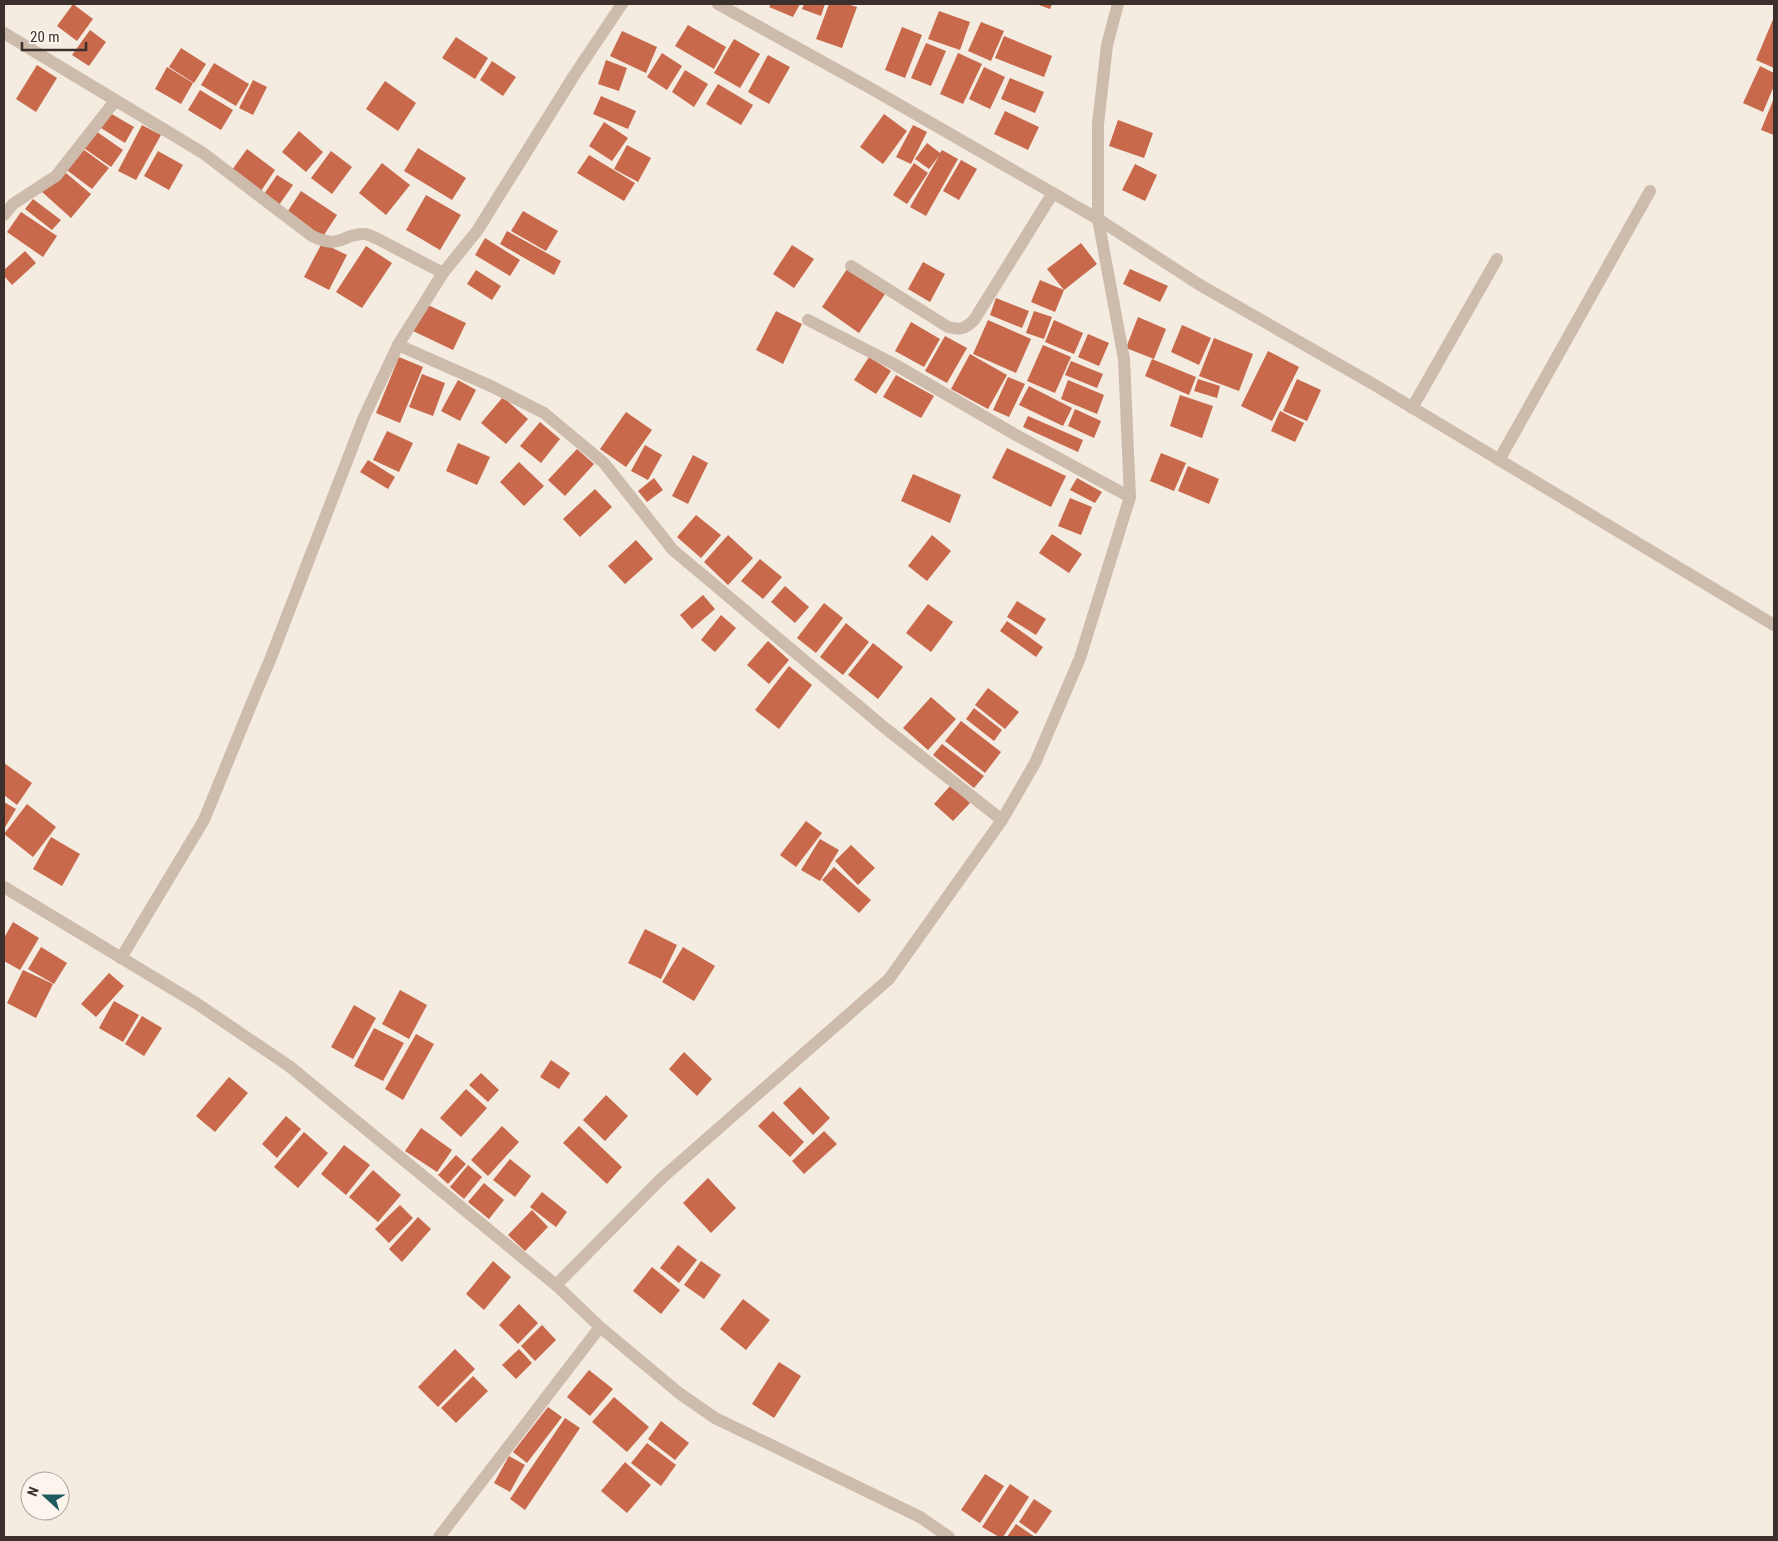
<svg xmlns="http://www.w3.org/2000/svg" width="1778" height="1541" font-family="'Roboto Condensed',sans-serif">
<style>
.building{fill:#c8694b}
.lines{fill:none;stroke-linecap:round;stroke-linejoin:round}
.street{stroke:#cdbbac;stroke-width:12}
</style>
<rect width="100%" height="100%" fill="#f4ebe1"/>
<g class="building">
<polygon points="73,4 93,19 77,41 57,26"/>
<polygon points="771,4 800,4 793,17 769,7"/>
<polygon points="804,4 825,4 821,16 802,9"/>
<polygon points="829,4 847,4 857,7 842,48 816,39"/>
<polygon points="1036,4 1052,4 1050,9"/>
<polygon points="939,11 970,22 960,50 928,39"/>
<polygon points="1774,17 1774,68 1756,60"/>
<polygon points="981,22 1004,31 991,61 968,51"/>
<polygon points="688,25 726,47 714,69 675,46"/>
<polygon points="902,27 922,35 905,78 885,70"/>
<polygon points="90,30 106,42 89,66 72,55"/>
<polygon points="622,31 657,47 646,73 610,56"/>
<polygon points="1004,36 1052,56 1044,77 995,58"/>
<polygon points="456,37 488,58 475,79 442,58"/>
<polygon points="734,39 760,54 740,88 714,73"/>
<polygon points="926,43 946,51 931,86 911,78"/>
<polygon points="181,48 206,64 194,83 169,67"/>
<polygon points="662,53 682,66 667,90 647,77"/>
<polygon points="958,53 982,64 963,104 940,94"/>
<polygon points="768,55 790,67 769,104 748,92"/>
<polygon points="606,60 627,68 619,91 598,84"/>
<polygon points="492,61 516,77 503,96 480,80"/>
<polygon points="214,63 249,84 236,106 201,85"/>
<polygon points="37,65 57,78 36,112 16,99"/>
<polygon points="1760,66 1774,73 1774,86 1763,112 1743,103"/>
<polygon points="167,67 193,83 181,104 155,89"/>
<polygon points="984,67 1005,77 990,109 969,99"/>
<polygon points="685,70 708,84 694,107 672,92"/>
<polygon points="1010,78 1044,92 1035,113 1001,99"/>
<polygon points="253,80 267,87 253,115 239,108"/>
<polygon points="385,81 416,103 398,131 366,109"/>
<polygon points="718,84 753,105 741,125 706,104"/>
<polygon points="200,90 233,110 221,130 188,110"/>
<polygon points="601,96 636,111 628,129 593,114"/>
<polygon points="1774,98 1774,135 1761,130"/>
<polygon points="1005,111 1039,127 1028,150 994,134"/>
<polygon points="110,113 134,127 125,143 101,128"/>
<polygon points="884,114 907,131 883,164 860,147"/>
<polygon points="1118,120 1153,133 1144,158 1109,146"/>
<polygon points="604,122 628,138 612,161 589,146"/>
<polygon points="142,125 161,135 136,180 118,171"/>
<polygon points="913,125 927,132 911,164 896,157"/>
<polygon points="90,127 123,150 111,167 78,144"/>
<polygon points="299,131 323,152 306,172 282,152"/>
<polygon points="927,143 940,153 942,150 958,159 926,216 910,207 939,156 929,169 915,159"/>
<polygon points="627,145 651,158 638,182 614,169"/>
<polygon points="80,147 109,168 92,189 64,168"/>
<polygon points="418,148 466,178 452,200 404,171"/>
<polygon points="247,149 275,170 261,191 232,170"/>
<polygon points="158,151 183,165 169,190 144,176"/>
<polygon points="331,151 352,167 332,194 311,178"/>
<polygon points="589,155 635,183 624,201 577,173"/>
<polygon points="961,160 977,169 959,200 943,191"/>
<polygon points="382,163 410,185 386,215 359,193"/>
<polygon points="914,163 928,173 907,204 893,195"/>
<polygon points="1135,164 1157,175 1145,201 1122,190"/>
<polygon points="60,168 91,194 71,218 41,191"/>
<polygon points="277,175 293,185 279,205 264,194"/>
<polygon points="301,191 337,215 322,238 286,214"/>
<polygon points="426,195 461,215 440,250 406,230"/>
<polygon points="33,199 61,220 52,230 25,209"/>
<polygon points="523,211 558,231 546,251 511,231"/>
<polygon points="21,212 57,236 43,257 7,232"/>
<polygon points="507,231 561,261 554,275 500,244"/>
<polygon points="485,238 520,260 510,276 475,255"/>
<polygon points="322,243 347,255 329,290 304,277"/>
<polygon points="1081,243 1097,264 1064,290 1055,312 1031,302 1040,280 1064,290 1047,269"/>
<polygon points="792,245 814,259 794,288 773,274"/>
<polygon points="366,246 392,263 362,308 336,292"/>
<polygon points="25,251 36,263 12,285 4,276 4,270"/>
<polygon points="923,262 945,274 930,302 908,289"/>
<polygon points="847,269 885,294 859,333 822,307"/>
<polygon points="1130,269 1168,286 1160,302 1123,284"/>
<polygon points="476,270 501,286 492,300 467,284"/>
<polygon points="996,298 1029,311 1022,328 990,315"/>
<polygon points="426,304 466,323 453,350 413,331"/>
<polygon points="776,311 802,324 783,364 756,350"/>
<polygon points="1034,311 1052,317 1044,339 1026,333"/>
<polygon points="1138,317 1166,329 1154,359 1126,348"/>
<polygon points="988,320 1031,339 1016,373 973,354"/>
<polygon points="1054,320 1083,333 1074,354 1045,342"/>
<polygon points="911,322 940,339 924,367 895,351"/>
<polygon points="1182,325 1211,338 1199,365 1171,352"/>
<polygon points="1088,334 1109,343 1099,366 1078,357"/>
<polygon points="945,336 967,348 947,383 925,371"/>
<polygon points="1214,338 1253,354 1239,391 1199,376"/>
<polygon points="1043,345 1071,357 1055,393 1027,381"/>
<polygon points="1268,351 1299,367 1272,421 1241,406"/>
<polygon points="970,354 1007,375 988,409 951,389"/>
<polygon points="399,357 423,367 400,423 376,413"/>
<polygon points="869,357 891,371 876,394 854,380"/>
<polygon points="1152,359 1196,377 1189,395 1145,376"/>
<polygon points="1071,361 1103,374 1097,388 1065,375"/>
<polygon points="422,374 445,383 433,416 409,407"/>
<polygon points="896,375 934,396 921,418 883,397"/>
<polygon points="1008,377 1025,384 1009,417 993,410"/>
<polygon points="1198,379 1220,386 1217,398 1194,391"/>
<polygon points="1297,379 1321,390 1307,421 1283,411"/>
<polygon points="458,380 476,390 460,421 441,411"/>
<polygon points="1068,380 1104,395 1097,414 1061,399"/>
<polygon points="1029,386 1072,408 1063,426 1019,405"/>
<polygon points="1180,395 1213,406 1202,438 1170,426"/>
<polygon points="503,397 528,419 506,444 481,423"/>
<polygon points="1075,409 1101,421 1094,438 1068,426"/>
<polygon points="1280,411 1304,423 1295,442 1271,431"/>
<polygon points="626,412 652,430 626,467 600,449"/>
<polygon points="1028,416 1083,440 1078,452 1023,427"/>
<polygon points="540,422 560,439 541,463 520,446"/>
<polygon points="387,431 413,443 399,472 373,460"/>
<polygon points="458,443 490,457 477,485 446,471"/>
<polygon points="645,445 662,455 648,480 631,471"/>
<polygon points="1007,448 1066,476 1051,507 992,478"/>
<polygon points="577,449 594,464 565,496 548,480"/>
<polygon points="1161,453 1186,463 1174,491 1150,481"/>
<polygon points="693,455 708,463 688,504 672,496"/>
<polygon points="368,460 395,477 388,489 360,472"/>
<polygon points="519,462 544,486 524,506 500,482"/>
<polygon points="1188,466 1219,479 1209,504 1178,491"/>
<polygon points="913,474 961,495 950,523 901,501"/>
<polygon points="654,478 663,490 647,502 638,491"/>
<polygon points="1077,478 1102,492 1095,503 1070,490"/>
<polygon points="595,489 612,507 580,537 563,519"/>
<polygon points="1070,498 1092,507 1081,535 1058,526"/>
<polygon points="696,515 721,535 701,558 677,537"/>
<polygon points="1052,534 1082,554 1069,573 1039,553"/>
<polygon points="728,535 753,558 728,585 704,562"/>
<polygon points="932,535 951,551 927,581 908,566"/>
<polygon points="636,540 653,559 625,584 608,566"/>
<polygon points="760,559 782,577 763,599 741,581"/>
<polygon points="785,586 809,607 795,623 771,602"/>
<polygon points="703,595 715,609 692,629 680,615"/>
<polygon points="1017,601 1046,619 1036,635 1007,617"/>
<polygon points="824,603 843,618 816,653 797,638"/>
<polygon points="928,604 953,622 931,652 906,633"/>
<polygon points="721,615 736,628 715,652 701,640"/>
<polygon points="1007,621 1043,647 1036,657 1000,631"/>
<polygon points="846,623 869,642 843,675 820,657"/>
<polygon points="768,641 789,660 769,684 747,665"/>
<polygon points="873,643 903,667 878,699 848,675"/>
<polygon points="789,666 812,685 779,729 755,710"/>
<polygon points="988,688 1019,712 1005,729 975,705"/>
<polygon points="931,697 956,719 928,750 903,728"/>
<polygon points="974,708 1002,730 994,741 966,719"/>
<polygon points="961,721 1001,752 985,773 945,741"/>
<polygon points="942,744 984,776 974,788 933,755"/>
<polygon points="4,763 32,783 17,805 4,795"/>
<polygon points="951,785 970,803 953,821 934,804"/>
<polygon points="4,802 16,809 4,829"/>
<polygon points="27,804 56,827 33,857 4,834"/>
<polygon points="806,821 822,833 796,867 780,855"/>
<polygon points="51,837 80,854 62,886 33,869"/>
<polygon points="820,839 839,850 820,881 801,870"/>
<polygon points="851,845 875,868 858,885 835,861"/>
<polygon points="834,867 871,900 859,913 822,880"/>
<polygon points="13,922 39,938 20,970 4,961 4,938"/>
<polygon points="645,929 677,945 661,979 628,963"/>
<polygon points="41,947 67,963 54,984 28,969"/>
<polygon points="683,947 715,966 694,1001 662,982"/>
<polygon points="23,970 53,984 36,1018 7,1003"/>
<polygon points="109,973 124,986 96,1017 81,1004"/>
<polygon points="400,990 427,1005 409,1039 382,1024"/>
<polygon points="114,1001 139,1015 123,1042 99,1028"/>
<polygon points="354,1005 376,1018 353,1059 331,1047"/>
<polygon points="142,1016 162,1028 144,1056 125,1044"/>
<polygon points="374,1028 404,1043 383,1081 354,1066"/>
<polygon points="416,1034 434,1044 403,1100 385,1089"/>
<polygon points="684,1052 712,1079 697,1096 669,1069"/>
<polygon points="551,1060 570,1073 559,1089 540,1077"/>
<polygon points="481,1073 499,1090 488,1102 469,1085"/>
<polygon points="229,1077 248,1093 215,1132 196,1116"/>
<polygon points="800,1087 830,1118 813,1135 783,1103"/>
<polygon points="466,1089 487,1108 461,1137 440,1118"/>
<polygon points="606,1095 628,1116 605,1141 583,1120"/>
<polygon points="773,1111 804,1142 790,1157 758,1126"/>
<polygon points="286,1116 301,1129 277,1158 262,1144"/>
<polygon points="502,1126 519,1142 488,1176 471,1160"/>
<polygon points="579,1126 622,1167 607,1184 563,1143"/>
<polygon points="421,1128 452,1150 437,1172 405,1151"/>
<polygon points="824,1131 837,1144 804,1174 792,1161"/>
<polygon points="304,1132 328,1153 298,1188 274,1167"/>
<polygon points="344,1145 370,1165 346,1195 321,1174"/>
<polygon points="456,1155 466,1164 448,1184 438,1175"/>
<polygon points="510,1159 531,1176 515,1197 493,1180"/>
<polygon points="468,1165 482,1177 464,1199 450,1187"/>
<polygon points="373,1170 401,1195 378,1222 349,1197"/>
<polygon points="708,1178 736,1208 711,1233 683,1203"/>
<polygon points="484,1183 504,1200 489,1219 468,1202"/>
<polygon points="542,1192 567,1212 556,1227 530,1207"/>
<polygon points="400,1205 413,1218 389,1243 375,1229"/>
<polygon points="532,1210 548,1227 525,1251 508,1235"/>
<polygon points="418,1217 431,1229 402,1262 389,1249"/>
<polygon points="678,1245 697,1260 679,1283 660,1268"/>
<polygon points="493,1261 511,1277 484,1310 466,1294"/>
<polygon points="701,1261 721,1275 704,1299 684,1285"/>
<polygon points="652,1267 680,1290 661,1314 633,1291"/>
<polygon points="743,1299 770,1320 746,1350 720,1329"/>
<polygon points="519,1304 538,1323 518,1344 499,1325"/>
<polygon points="542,1325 556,1340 535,1361 521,1346"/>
<polygon points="455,1349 475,1369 438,1407 418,1387"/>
<polygon points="519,1349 532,1363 516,1379 502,1365"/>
<polygon points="779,1362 801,1376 774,1418 752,1404"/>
<polygon points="589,1370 613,1389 590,1416 567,1397"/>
<polygon points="473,1376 488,1391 456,1423 441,1408"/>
<polygon points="614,1397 649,1427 627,1452 592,1422"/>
<polygon points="548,1407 562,1417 527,1463 513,1452"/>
<polygon points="565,1418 580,1428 525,1510 510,1499"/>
<polygon points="661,1421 689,1443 675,1460 648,1439"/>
<polygon points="647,1443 676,1465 661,1486 631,1463"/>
<polygon points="509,1456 525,1465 510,1492 494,1483"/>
<polygon points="625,1462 651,1485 627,1513 601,1491"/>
<polygon points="985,1474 1004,1486 980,1523 961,1510"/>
<polygon points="1010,1484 1029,1497 1003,1537 999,1537 982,1527"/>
<polygon points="1034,1499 1052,1511 1036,1534 1019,1522"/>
<polygon points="1016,1524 1035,1537 1007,1537"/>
</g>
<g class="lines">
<g class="street">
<polyline points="622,4 575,74 477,231 443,273 398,345 493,387 544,413 604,463 673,550 885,728 1002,820"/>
<polyline points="718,4 872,89 1098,219 1200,285 1373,384 1774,625"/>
<path d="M4,33L203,153L312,236C342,250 340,234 364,234C368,234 373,237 376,238L443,273"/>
<polyline points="4,215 13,204 56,176 115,101"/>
<path d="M851,266L948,327C960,330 965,329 974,320L1053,193"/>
<polyline points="808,320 894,364 1016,435 1130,497"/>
<polyline points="1412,408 1497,259"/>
<polyline points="1499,460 1650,191"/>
<polyline points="4,887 196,1003 289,1066 556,1285 600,1327 679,1393 715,1418 920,1517 949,1537"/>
<polyline points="121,958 204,820 253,700 270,660 364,417 398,345"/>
<polyline points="556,1285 662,1178 889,979 1002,820 1035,763 1080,658 1130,497 1124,359 1098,219 1098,124 1107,45 1118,4"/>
<polyline points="439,1537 600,1327"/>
</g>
</g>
<rect width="1778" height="1541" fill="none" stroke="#3b302b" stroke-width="10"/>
<g transform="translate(45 1496) rotate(291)"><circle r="24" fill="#fbf5ee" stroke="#aea6a0"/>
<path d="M0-4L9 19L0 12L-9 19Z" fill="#1f5a5e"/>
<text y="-8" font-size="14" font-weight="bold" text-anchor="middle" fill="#3b302b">N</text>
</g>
<path d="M22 42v8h64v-8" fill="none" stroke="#3b302b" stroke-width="2.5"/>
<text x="30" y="42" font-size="15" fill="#3b302b" stroke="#fbf5ee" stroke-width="4" paint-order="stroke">20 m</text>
</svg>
